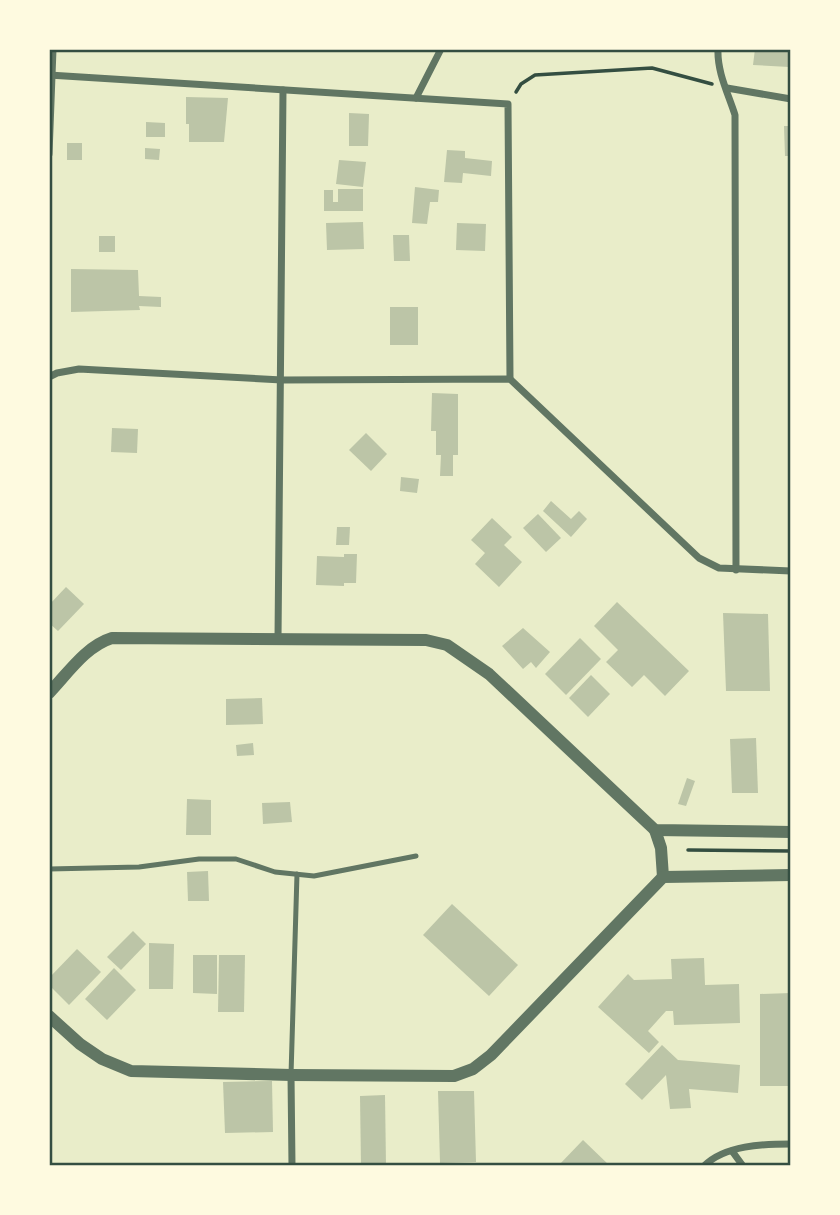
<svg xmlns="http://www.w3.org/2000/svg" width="840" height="1215" font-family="Mulish,sans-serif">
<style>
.building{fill:#bcc5a7}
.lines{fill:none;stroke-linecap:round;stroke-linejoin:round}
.path{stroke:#344e41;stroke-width:3.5}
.service{stroke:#617663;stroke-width:5}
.minor{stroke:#617663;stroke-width:7}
.tertiary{stroke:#617663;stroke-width:12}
.neatline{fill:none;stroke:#344e41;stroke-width:2.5}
</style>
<rect width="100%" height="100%" fill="#e9edc9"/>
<g class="building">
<polygon points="755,49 790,49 789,67 753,65"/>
<polygon points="186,97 228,98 224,142 189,142 189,124 186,124"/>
<polygon points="349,113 369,114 368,146 349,146"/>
<polygon points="146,122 165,123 165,137 146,137"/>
<polygon points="784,126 791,126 791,156 785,156"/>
<rect x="67" y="143" width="15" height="17"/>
<polygon points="145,148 160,149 159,160 145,159"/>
<polygon points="447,150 465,151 465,158 492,161 491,176 463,173 462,183 444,182"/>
<polygon points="339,160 366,162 363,187 336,184"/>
<polygon points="415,187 439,190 438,202 430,202 427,224 412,223"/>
<polygon points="338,189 363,189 363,211 324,211 324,190 333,190 333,202 338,202"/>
<polygon points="363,222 364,249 327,250 326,223"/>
<polygon points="457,223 486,224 485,251 456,250"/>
<polygon points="393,235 409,235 410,261 394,261"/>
<rect x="99" y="236" width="16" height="16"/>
<polygon points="71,269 138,270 139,296 161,297 161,307 139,306 140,310 71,312"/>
<rect x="390" y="307" width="28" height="38"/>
<polygon points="432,393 458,394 458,455 453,455 453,476 440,476 441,455 436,455 436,431 431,431"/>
<polygon points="112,428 138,429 137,453 111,452"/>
<polygon points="366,433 387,454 371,471 349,450"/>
<polygon points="401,477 419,479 417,493 400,491"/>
<polygon points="551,501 571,519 579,511 587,519 571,537 543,511"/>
<polygon points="538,514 561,538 546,552 523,528"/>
<polygon points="492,518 512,537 504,545 522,562 499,587 475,564 485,553 471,540"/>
<polygon points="337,527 350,527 349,545 336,545"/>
<polygon points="344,554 357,554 356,583 344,583 344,586 316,585 317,556 344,557"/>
<polygon points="66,587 84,604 58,631 49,623 49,605"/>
<polygon points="617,602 689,671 665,696 644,675 632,687 606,662 618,650 594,626"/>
<polygon points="723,613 768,614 770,691 726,691"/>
<polygon points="523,628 550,652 536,668 531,662 523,669 502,646"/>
<polygon points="580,638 601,659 566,695 545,674"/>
<polygon points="591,675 610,694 588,717 569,698"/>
<polygon points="262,698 263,724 226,725 226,699"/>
<polygon points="756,738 758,793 732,793 730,739"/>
<polygon points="253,743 254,755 237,756 236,745"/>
<polygon points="687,778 695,781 686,806 678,804"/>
<polygon points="187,799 211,800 211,835 186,835"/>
<polygon points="290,802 292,822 263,824 262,803"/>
<polygon points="208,871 209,901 188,901 187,872"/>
<polygon points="452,904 518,965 489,996 423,935"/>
<polygon points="133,931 146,944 121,970 107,957"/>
<polygon points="149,943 174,944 173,989 149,989"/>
<polygon points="77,949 101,972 69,1005 49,985 49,978"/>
<polygon points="193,955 217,955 217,994 193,993"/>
<polygon points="219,955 245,955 244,1012 218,1012"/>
<polygon points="704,958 705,985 739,984 740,1023 674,1025 673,1011 666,1011 648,1031 659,1042 649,1053 598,1007 628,974 634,980 672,979 671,959"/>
<polygon points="114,968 136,990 107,1020 85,999"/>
<polygon points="791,993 791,1086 760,1086 760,994"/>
<polygon points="662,1045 678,1060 740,1065 738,1093 689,1089 691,1108 670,1109 666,1075 642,1100 625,1084"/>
<polygon points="272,1081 273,1132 225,1133 223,1082"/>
<polygon points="438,1091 474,1091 476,1162 440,1163"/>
<polygon points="385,1095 386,1166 361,1166 360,1096"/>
<polygon points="583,1140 610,1166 558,1166"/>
</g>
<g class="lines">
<g class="path">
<polyline points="516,92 521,84 535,75 652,68 712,84"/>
<polyline points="688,850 791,851"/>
</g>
<g class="service">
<polyline points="49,869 139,867 199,859 236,859 275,872 314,876 416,856"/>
<polyline points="291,1075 297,874"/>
</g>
<g class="minor">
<path d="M718,49C717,72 728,93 735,115L736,570"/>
<polyline points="49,75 508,104 510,379"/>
<polyline points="727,88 791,99"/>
<polyline points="416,98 441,49"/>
<polyline points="49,154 53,49"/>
<polyline points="49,377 57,373 79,369 282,380 510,379 699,558 719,568 791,571"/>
<polyline points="278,639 283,90"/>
<polyline points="291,1075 292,1166"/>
<polyline points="732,1151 743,1166"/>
<path d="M704,1166C725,1145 763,1144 791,1144"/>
</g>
<g class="tertiary">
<path d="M49,693C68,673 86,646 112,638L426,640L447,645L489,674L655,830L791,832"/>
<polyline points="655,830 661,848 663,877"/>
<polyline points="49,1016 80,1044 102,1059 131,1071 291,1075 454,1076 473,1069 491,1055 663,877 791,875"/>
</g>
</g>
<rect width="840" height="1215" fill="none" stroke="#fefae0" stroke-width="102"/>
<rect x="51" y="51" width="738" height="1113" class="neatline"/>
</svg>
